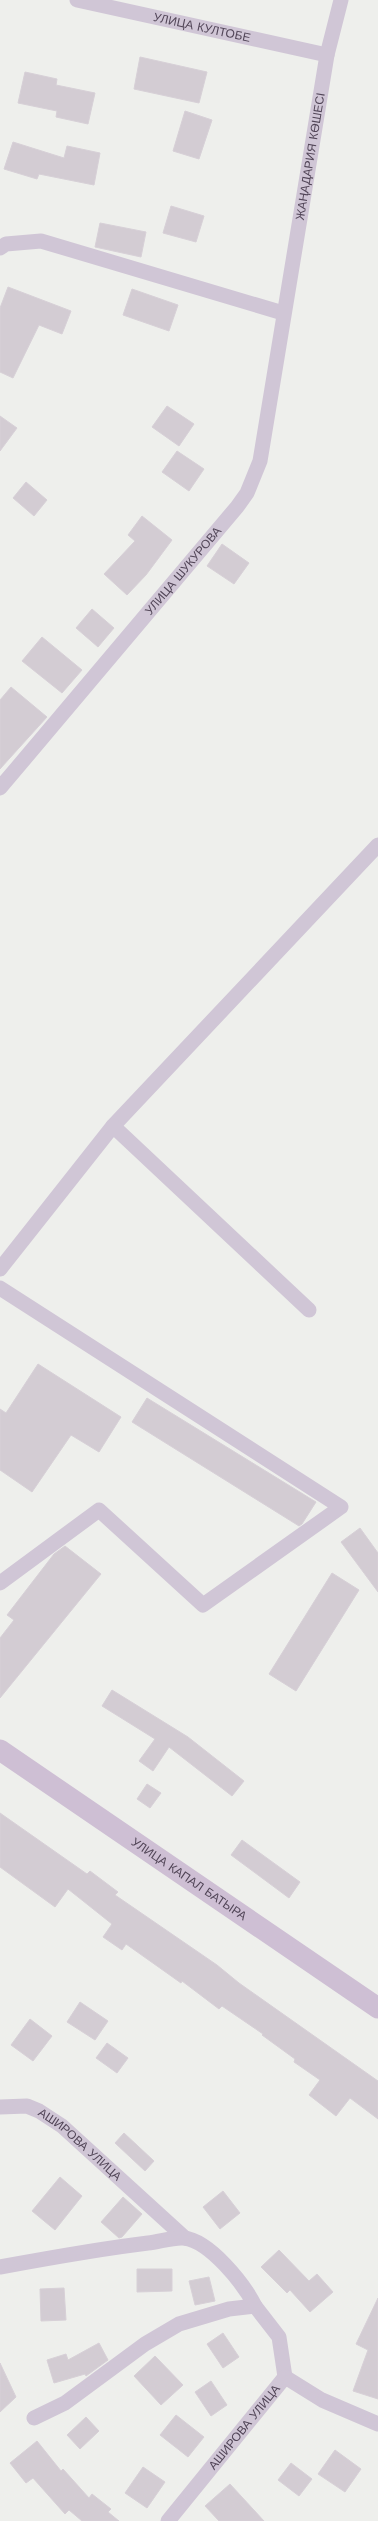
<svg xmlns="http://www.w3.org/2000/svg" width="378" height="2521" font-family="'Work Sans',sans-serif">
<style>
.building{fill:#d3ccd3;stroke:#d7d0d7}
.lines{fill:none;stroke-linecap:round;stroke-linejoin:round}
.minor{stroke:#d0c6d6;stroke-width:15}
.secondary{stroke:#cebfd4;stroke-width:21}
.labels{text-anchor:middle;stroke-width:4;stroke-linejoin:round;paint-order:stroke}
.street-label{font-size:12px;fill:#524658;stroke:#fff}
</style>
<rect width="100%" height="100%" fill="#eeefec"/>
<g class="building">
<polygon points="140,57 207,72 199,103 134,89"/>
<polygon points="25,72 57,79 56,85 95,93 88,124 56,117 57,111 18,103"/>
<polygon points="185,111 212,120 199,159 173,151"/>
<polygon points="13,142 64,158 67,146 100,153 94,185 39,174 37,179 4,169"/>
<polygon points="171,206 204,216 196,242 163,233"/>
<polygon points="100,223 146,232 141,257 95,247"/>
<polygon points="8,287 71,311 62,334 39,325 13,378 0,372 0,308"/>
<polygon points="132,289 178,305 169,331 123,315"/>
<polygon points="167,406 194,424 179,446 152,427"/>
<polygon points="0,416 17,428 0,451"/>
<polygon points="177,451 204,469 189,491 162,472"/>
<polygon points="26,482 47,500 34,516 13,498"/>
<polygon points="142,516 172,540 146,575 127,595 104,574 135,541 128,535"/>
<polygon points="222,544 249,563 234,584 207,566"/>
<polygon points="92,609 114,628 98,647 76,628"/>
<polygon points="42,637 82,670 62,693 22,661"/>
<polygon points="11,687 47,717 0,769 0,700"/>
<polygon points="38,1364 121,1417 99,1452 71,1435 32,1492 0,1470 0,1409 6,1413"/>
<polygon points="147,1398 316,1502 302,1524 299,1526 132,1422"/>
<polygon points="360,1528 378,1553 378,1592 341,1542"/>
<polygon points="65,1546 101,1574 0,1698 0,1638 14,1620 7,1615 54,1554"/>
<polygon points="332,1573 359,1590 296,1691 269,1674"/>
<polygon points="112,1690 188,1737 244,1781 232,1796 169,1747 153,1771 139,1761 155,1739 102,1706"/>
<polygon points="147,1784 161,1793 150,1808 137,1799"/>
<polygon points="0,1813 87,1874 90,1871 118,1892 115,1895 217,1965 239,1983 378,2081 378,2119 350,2098 336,2116 309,2095 320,2080 294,2062 295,2059 262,2035 263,2034 222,2006 219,2009 182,1981 181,1983 126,1944 122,1950 103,1937 112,1924 68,1889 55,1907 0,1867"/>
<polygon points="242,1840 300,1882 289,1898 231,1855"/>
<polygon points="80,2002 108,2021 95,2040 67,2022"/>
<polygon points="30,2019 52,2036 33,2061 11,2045"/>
<polygon points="107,2043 128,2058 117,2073 96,2058"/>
<polygon points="124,2133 154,2161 145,2171 115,2143"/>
<polygon points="60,2177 82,2196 55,2230 32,2211"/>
<polygon points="223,2191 240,2213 220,2229 203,2207"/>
<polygon points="123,2197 142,2214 122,2237 119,2238 101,2222"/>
<polygon points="279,2250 309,2281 317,2274 333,2292 310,2312 290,2290 287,2293 261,2267"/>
<polygon points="137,2269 172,2269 172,2291 137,2292"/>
<polygon points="209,2277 215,2301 195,2305 189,2281"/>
<polygon points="64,2288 66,2320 41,2321 40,2289"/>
<polygon points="378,2298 378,2399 353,2391 368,2350 356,2344"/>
<polygon points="223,2333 239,2357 223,2368 207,2344"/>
<polygon points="99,2343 108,2360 86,2376 85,2374 54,2383 47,2360 66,2354 68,2360"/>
<polygon points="155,2356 183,2385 161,2405 134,2376"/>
<polygon points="0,2363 16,2397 0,2412"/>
<polygon points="211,2381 227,2405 211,2416 195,2392"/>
<polygon points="176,2415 204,2437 188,2457 160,2435"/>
<polygon points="86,2417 99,2431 80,2449 67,2435"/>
<polygon points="37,2441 61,2471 63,2469 89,2498 92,2494 111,2509 108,2512 119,2521 82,2521 69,2510 65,2514 33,2478 26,2483 10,2463"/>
<polygon points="335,2450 361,2469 345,2492 318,2474"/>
<polygon points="291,2463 312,2479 299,2496 278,2480"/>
<polygon points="143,2467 165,2482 147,2508 125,2493"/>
<polygon points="230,2484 264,2521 219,2521 205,2506"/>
</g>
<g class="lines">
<g class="minor">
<path id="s1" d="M77,0L327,55"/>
<polyline points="0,248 6,244 41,241 283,313"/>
<path id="s2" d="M0,788L237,507L247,493L260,461L327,55L341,0"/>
<polyline points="113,1126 378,845"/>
<polyline points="0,1269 113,1126 309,1310"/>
<polyline points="0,1288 341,1507 203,1605 99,1510 0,1583"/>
<path id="s3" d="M0,2107L27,2106L39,2111L62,2126L185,2238"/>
<path d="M0,2267C49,2258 98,2249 148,2243C159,2242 173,2237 184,2238C210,2241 244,2284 255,2306"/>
<polyline points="34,2418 65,2403 145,2344 179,2324 229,2309 255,2306 279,2337 285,2377"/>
<path id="s4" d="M168,2521L285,2377L322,2400L378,2424"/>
</g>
<path class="secondary" id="s5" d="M0,1750L378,2008"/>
</g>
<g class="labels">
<g class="street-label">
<text dy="4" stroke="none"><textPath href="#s1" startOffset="128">УЛИЦА КУЛТОБЕ</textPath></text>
<text dy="4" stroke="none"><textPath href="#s2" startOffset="728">ЖАҢАДАРИЯ КӨШЕСІ</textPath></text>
<text dy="4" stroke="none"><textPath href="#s2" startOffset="284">УЛИЦА ШУКУРОВА</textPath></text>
<text dy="4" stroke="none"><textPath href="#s5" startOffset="229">УЛИЦА КАПАЛ БАТЫРА</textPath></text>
<text dy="4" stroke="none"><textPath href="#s3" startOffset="93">АШИРОВА УЛИЦА</textPath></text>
<text dy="4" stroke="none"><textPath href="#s4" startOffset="121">АШИРОВА УЛИЦА</textPath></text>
</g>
</g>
</svg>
